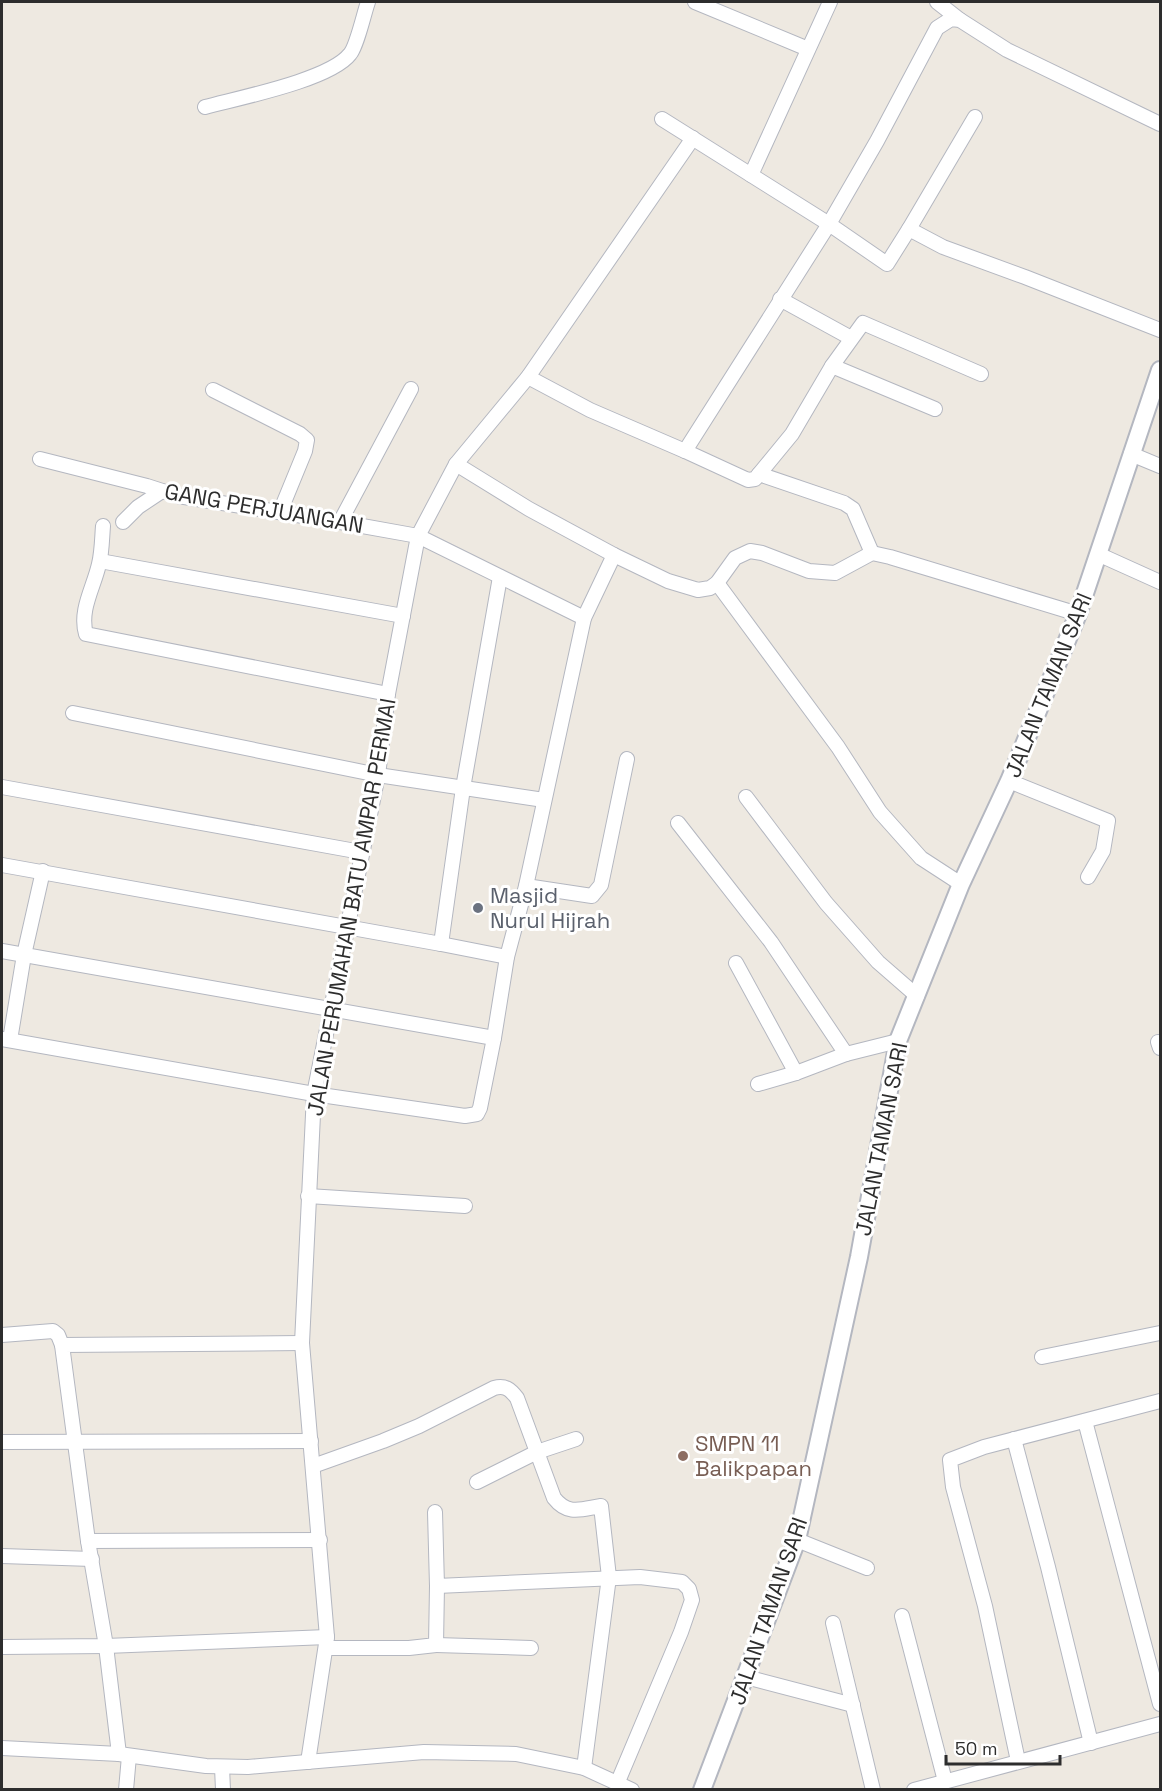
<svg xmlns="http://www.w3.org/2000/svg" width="1162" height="1791" font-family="'Space Grotesk',sans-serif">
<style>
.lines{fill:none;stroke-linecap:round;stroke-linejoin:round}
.minor-casing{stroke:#b4b7c0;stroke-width:16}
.tertiary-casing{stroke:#b4b7c0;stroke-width:20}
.minor{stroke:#fff;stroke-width:14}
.tertiary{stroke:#fff;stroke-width:16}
.worship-dot{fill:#6b7280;stroke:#fff;stroke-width:2}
.education-dot{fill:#8d6e63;stroke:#fff;stroke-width:2}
.labels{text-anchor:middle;stroke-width:6;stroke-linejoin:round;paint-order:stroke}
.street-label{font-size:22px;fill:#2d2d2d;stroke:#fff}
.worship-label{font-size:22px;fill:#5b616d;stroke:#fff;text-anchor:start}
.education-label{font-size:22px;fill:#785e54;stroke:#fff;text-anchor:start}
</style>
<rect width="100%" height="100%" fill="#eee9e1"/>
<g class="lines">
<defs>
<g id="minor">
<polyline points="695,2 808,49"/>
<polyline points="937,2 960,20"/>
<path d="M205,107C238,98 330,80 350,54C357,46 364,13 368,2"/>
<polyline points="662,119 829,224 685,451"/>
<polyline points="1160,124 1007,50 960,20 951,19 937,28 877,141 829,224 887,264 909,229 943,247 1025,277 1160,330"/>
<polyline points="751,175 830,2"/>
<polyline points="909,229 975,117"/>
<polyline points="780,299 851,338"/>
<polyline points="832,366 935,409"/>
<polyline points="528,377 590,410 685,451 748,480 755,479 792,434 832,366 863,323 981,374"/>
<polyline points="213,390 300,434 307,440 305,451 280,512"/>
<polyline points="1131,454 1160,466"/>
<polyline points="40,459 147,486 178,496 340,522 418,536 584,618"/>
<polyline points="456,464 529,509 614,555 668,581 698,590 710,588 717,583 735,558 750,551 762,553 809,571 835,573 872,553 890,557 1078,614"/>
<polyline points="759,474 844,503 853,509 872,553"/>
<polyline points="123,522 138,507 162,491"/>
<polyline points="340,522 411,389"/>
<path d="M103,526C102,538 102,552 99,564C94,587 79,610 86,634L388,694"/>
<polyline points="1100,555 1160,582"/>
<polyline points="100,561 403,616"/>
<polyline points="717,583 838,747 880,812 921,858 961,884"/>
<polyline points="73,713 378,775 544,800"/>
<polyline points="1009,781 1108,821 1103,851 1088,877"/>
<polyline points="2,787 361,852"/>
<polyline points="746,797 826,903 878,962 917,996"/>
<polyline points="678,823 771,942 846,1054"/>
<polyline points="2,865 441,944 463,788 500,577"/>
<polyline points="526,886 592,896 601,885 627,759"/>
<polyline points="441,944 507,957"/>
<polyline points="2,951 494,1038"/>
<polyline points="736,963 796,1073"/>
<polyline points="2,1039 314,1094 465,1116 477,1114 480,1108 494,1038 507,957 526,886 584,618 614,555"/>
<polyline points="10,1040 24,955 43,871"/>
<polyline points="1158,1042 1160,1048"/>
<polyline points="758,1084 796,1073 846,1054 898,1041"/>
<polyline points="308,1196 465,1206"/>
<polyline points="2,1335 53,1331 58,1335 62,1345"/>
<polyline points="1042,1357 1160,1333"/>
<polyline points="1085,1421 1160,1704"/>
<polyline points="1014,1439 1048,1567 1091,1743"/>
<polyline points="2,1442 311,1441"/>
<path d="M313,1466L383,1441L419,1426L494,1388C505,1385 510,1389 517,1398L554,1498C568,1516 582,1509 601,1506L609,1577L584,1768"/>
<polyline points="477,1482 537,1452 576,1439"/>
<polyline points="435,1512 437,1586 640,1577 682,1582 689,1589 692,1600 681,1632 617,1784"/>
<polyline points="797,1540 867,1568"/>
<polyline points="88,1541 320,1540"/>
<polyline points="2,1556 92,1559"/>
<polyline points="902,1616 945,1781"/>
<polyline points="833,1623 873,1790"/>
<polyline points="436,1645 531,1648"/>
<polyline points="2,1647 106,1646 327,1637"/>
<polyline points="327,1648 409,1648 436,1645 437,1586"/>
<polyline points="746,1677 853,1705"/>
<polyline points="2,1748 119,1754 206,1766 248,1767 424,1752 516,1754 584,1768 632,1790"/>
<polyline points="119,1754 106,1646 88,1541 62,1345 302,1343"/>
<polyline points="1018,1761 985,1606 953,1487 950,1460 984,1447 1160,1401"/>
<polyline points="308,1762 327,1637 302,1343 314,1094 378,775 388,694 418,536 456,464 528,377 693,138"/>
<polyline points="222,1767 223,1790"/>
<polyline points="126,1790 129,1756"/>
<polyline points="914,1790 1160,1724"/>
</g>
<polyline id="tertiary" points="702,1790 797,1540 859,1257 898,1041 961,884 1009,781 1078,614 1160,370"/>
</defs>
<use href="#minor" class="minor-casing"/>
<use href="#tertiary" class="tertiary-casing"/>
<use href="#minor" class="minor"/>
<use href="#tertiary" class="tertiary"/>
</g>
<circle class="worship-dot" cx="478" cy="908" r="6"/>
<circle class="education-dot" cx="683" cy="1456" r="6"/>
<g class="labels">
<g class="street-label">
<text transform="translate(264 508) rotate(10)" y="8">GANG PERJUANGAN</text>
<text transform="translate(1048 685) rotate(-68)" y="8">JALAN TAMAN SARI</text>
<text transform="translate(351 907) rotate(-80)" y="8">JALAN PERUMAHAN BATU AMPAR PERMAI</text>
<text transform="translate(881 1139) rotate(-79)" y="8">JALAN TAMAN SARI</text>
<text transform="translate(768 1611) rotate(-71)" y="8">JALAN TAMAN SARI</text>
</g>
<g class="worship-label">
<text x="490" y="903">Masjid<tspan x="490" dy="25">Nurul Hijrah</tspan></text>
</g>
<g class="education-label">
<text x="695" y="1451">SMPN 11<tspan x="695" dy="25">Balikpapan</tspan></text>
</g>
</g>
<rect width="1162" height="1791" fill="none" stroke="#2d2d2d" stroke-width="6"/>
<path d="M946 1755v9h114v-9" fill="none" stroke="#2d2d2d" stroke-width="3"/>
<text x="955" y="1755" font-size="18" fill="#2d2d2d" stroke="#ffffff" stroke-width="4.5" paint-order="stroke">50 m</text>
</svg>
